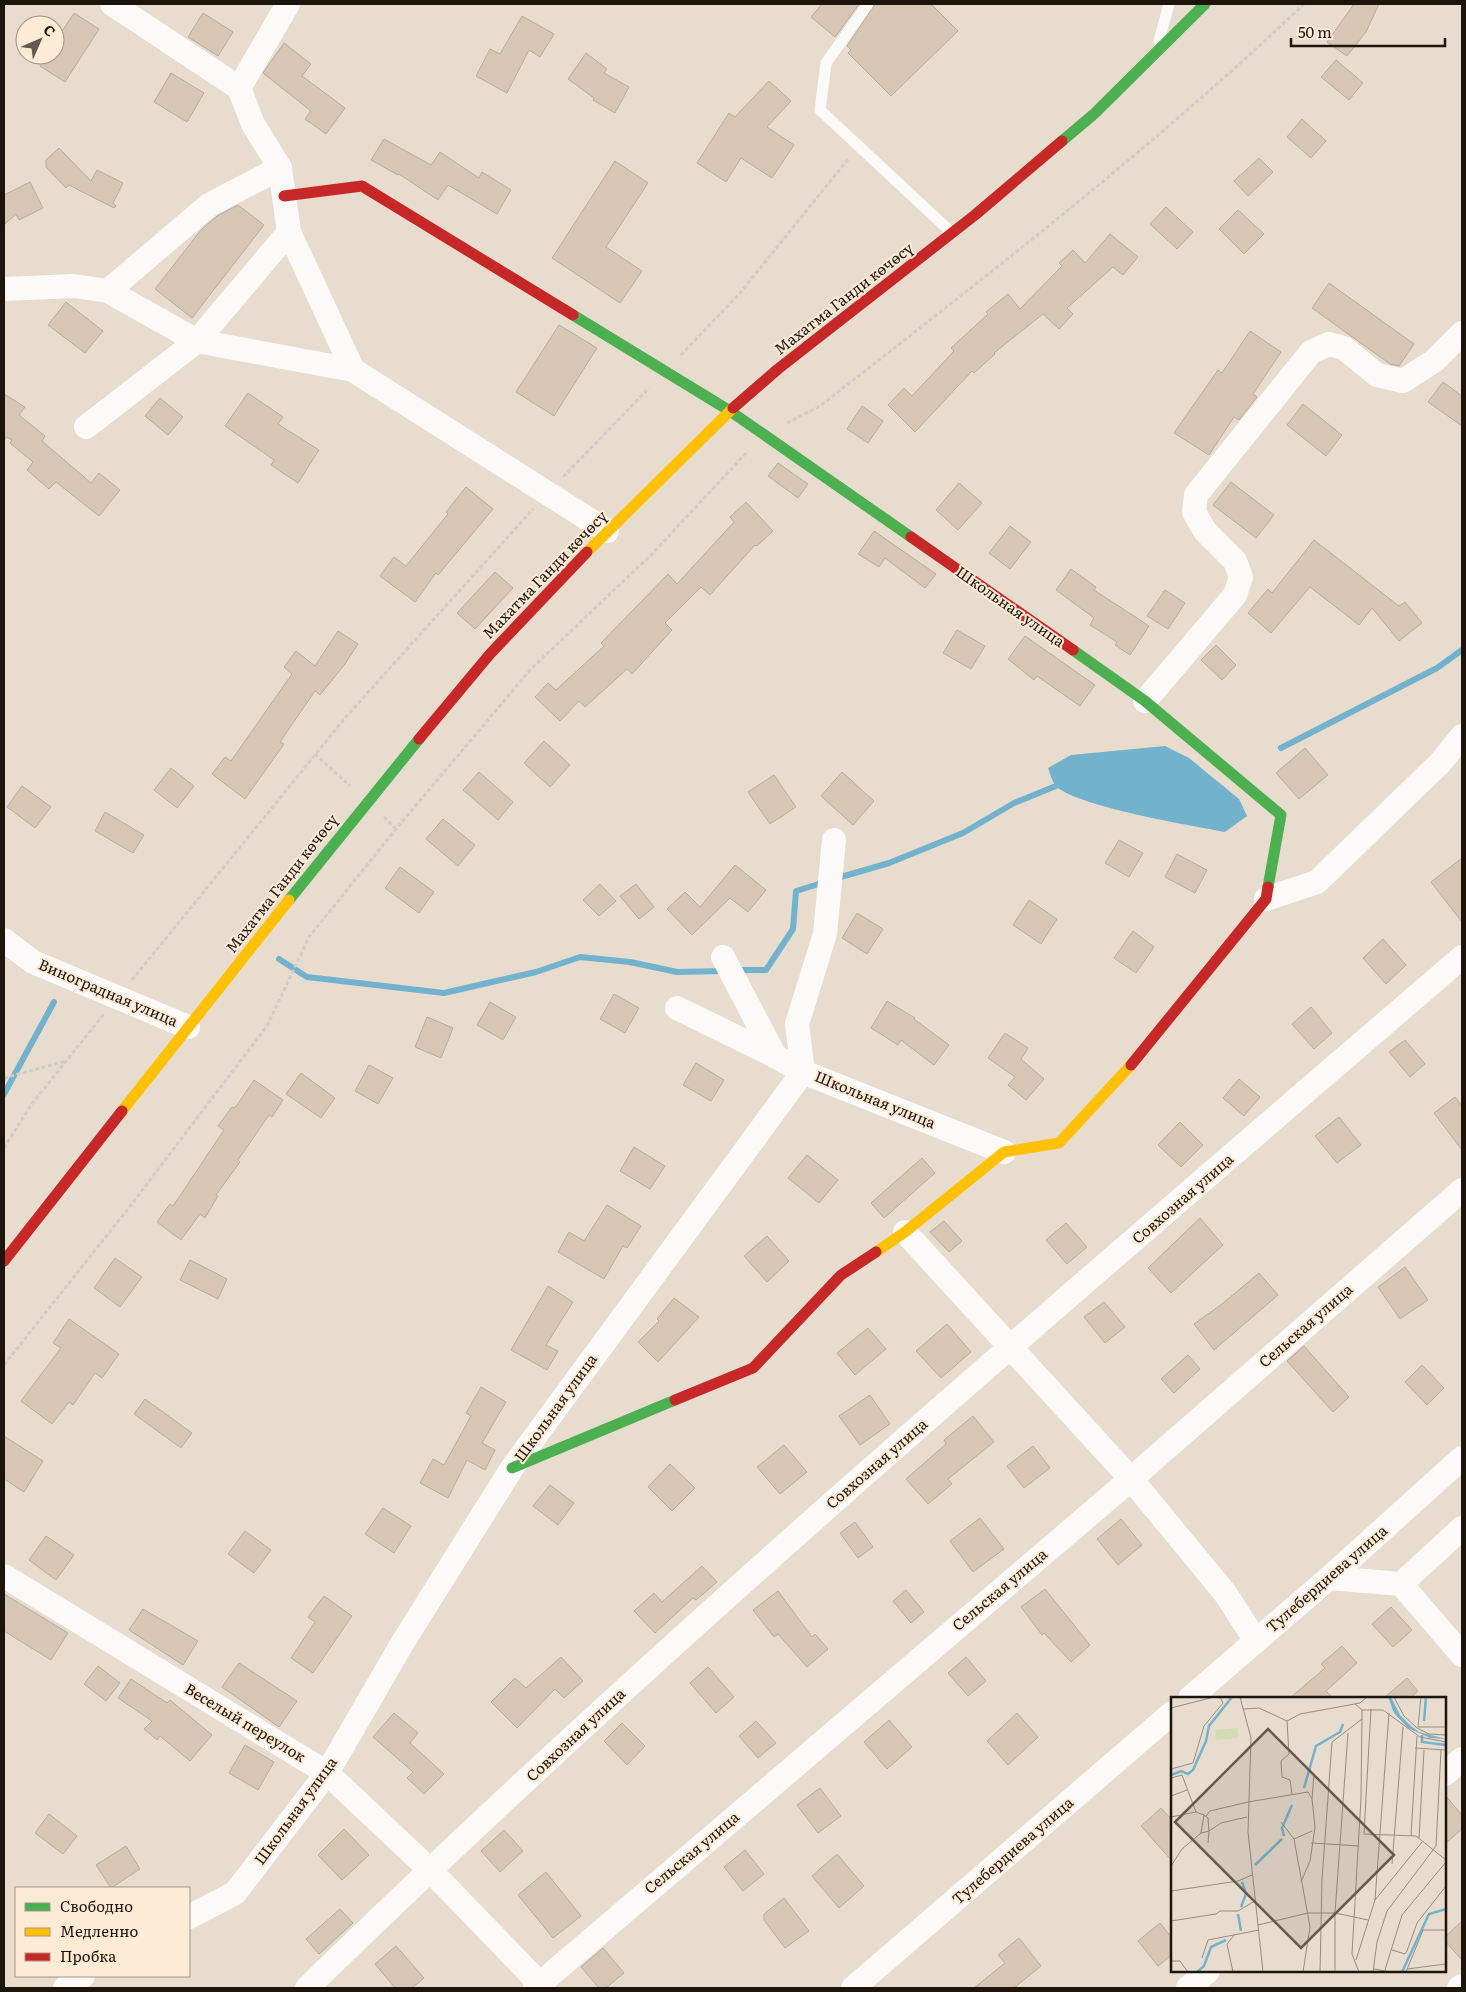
<svg xmlns="http://www.w3.org/2000/svg" width="1466" height="1992" font-family="Literata,serif">
<style>
.water{fill:#73b2cd}
.lines{fill:none;stroke-linecap:round;stroke-linejoin:round}
.stream{stroke:#73b2cd;stroke-width:6}
.building{fill:#d6c6b3;stroke:#b5aca1}
.path{stroke:#d0cdc8;stroke-width:3;stroke-dasharray:4 2.5;stroke-linecap:butt}
.lane{stroke:#fcfaf8;stroke-width:11}
.street{stroke:#fcfaf8;stroke-width:24}
.fast{stroke:#4caf50;stroke-width:11}
.slow{stroke:#ffc107;stroke-width:11}
.jam{stroke:#c62828;stroke-width:11}
.labels{text-anchor:middle;stroke-width:4;stroke-linejoin:round;paint-order:stroke}
.street-label{font-size:15px;fill:#1d150c;stroke:#fdebd6}
.inset-river{fill:none;stroke:#73b2cd;stroke-width:2.5}
.inset-road{fill:none;stroke:#978c80;stroke-width:1}
.view{fill:#645b50;fill-opacity:0.15;stroke:#645b50;stroke-width:2.5}
.inset-edge{fill:none;stroke:#1d150c;stroke-width:2.5}
</style>
<rect width="100%" height="100%" fill="#e8dcce"/>
<path class="water" d="M1165,746L1189,758L1239,799L1247,816L1225,832C1195,826 1072,806 1055,785C1052,781 1050,773 1048,768L1071,755Z"/>
<g class="lines">
<g class="stream">
<polyline points="1281,748 1437,668 1462,650"/>
<polyline points="834,879 889,863 963,833 1014,803 1056,786"/>
<polyline points="279,959 307,977 444,993 536,972 580,957 630,962 677,972 725,971"/>
<polyline points="735,970 766,970 793,929 796,891 825,882"/>
<polyline points="4,1094 54,1002"/>
</g>
</g>
<g class="building">
<polygon points="822,4 859,4 835,37 811,17"/>
<polygon points="875,4 931,4 958,31 891,96 848,53 851,50 847,46"/>
<polygon points="1354,4 1379,4 1366,32 1347,56 1327,42"/>
<polygon points="74,13 99,29 65,82 40,66 46,55 55,55 55,42"/>
<polygon points="203,13 233,32 218,56 188,37"/>
<polygon points="522,16 554,34 540,57 529,50 507,93 476,76 490,49 500,54"/>
<polygon points="284,43 311,64 302,76 345,108 326,134 305,119 311,111 263,73"/>
<polygon points="586,53 607,69 604,73 629,87 615,113 593,100 594,98 568,79"/>
<polygon points="1336,60 1363,83 1349,100 1321,77"/>
<polygon points="171,73 204,93 187,122 154,102"/>
<polygon points="769,81 791,101 767,127 794,145 772,178 741,158 726,182 697,163 729,113 735,117"/>
<polygon points="1302,119 1326,141 1311,158 1287,137"/>
<polygon points="384,139 431,165 440,152 479,178 482,172 511,190 497,214 448,185 438,200 399,174 398,175 371,160"/>
<polygon points="59,148 91,181 97,170 123,183 113,203 116,206 114,208 69,185 66,188 46,167 46,160"/>
<polygon points="1259,158 1273,172 1248,196 1234,181"/>
<polygon points="615,161 648,183 606,247 642,271 620,303 552,258"/>
<polygon points="30,182 43,208 19,220 16,214 4,225 4,195"/>
<polygon points="238,205 264,225 192,318 155,289 201,230 217,216"/>
<polygon points="1166,207 1193,232 1177,249 1150,224"/>
<polygon points="1238,210 1264,234 1244,254 1219,229"/>
<polygon points="1110,234 1138,257 1123,275 1113,267 1067,308 1073,314 1059,329 1043,314 994,353 995,354 974,373 972,371 915,432 888,405 904,388 912,396 954,351 951,348 988,314 986,312 1008,294 1020,309 1062,266 1059,263 1073,250 1085,263"/>
<polygon points="1329,283 1414,344 1399,366 1390,364 1312,308"/>
<polygon points="66,302 103,331 85,353 48,325"/>
<polygon points="559,325 597,348 554,416 516,392"/>
<polygon points="1250,331 1281,352 1253,394 1257,397 1239,420 1234,417 1209,455 1174,433 1218,370 1222,373"/>
<polygon points="1443,382 1462,396 1462,426 1428,402"/>
<polygon points="248,393 283,417 278,424 319,450 298,483 271,465 274,460 225,426"/>
<polygon points="4,394 25,407 19,415 45,436 42,441 91,483 99,473 120,490 99,516 56,482 49,489 27,470 33,462 10,443 12,440 6,437 4,441"/>
<polygon points="160,398 183,417 168,435 145,416"/>
<polygon points="1303,404 1342,435 1326,456 1287,425"/>
<polygon points="862,406 883,421 868,443 847,429"/>
<polygon points="778,463 808,484 798,498 768,476"/>
<polygon points="1231,482 1274,515 1256,538 1213,505"/>
<polygon points="959,483 982,503 958,530 936,510"/>
<polygon points="466,487 493,509 438,575 436,573 415,602 380,576 394,557 406,566 448,514 446,512"/>
<polygon points="746,502 773,531 757,546 755,545 710,595 701,587 665,623 672,630 632,674 627,669 585,707 579,701 560,721 535,697 548,683 556,690 604,646 601,643 668,574 677,584 734,522 730,517"/>
<polygon points="1010,526 1031,542 1010,569 989,553"/>
<polygon points="874,531 936,574 925,588 885,558 879,567 858,554"/>
<polygon points="1314,540 1399,606 1405,602 1422,623 1399,641 1372,608 1359,625 1310,587 1271,633 1248,613 1268,589 1272,593"/>
<polygon points="1071,569 1096,587 1094,590 1149,626 1130,655 1115,645 1117,642 1090,625 1094,618 1056,590"/>
<polygon points="495,572 513,588 475,629 457,613"/>
<polygon points="1165,590 1185,603 1168,629 1147,616"/>
<polygon points="957,630 985,646 971,669 943,653"/>
<polygon points="338,631 358,644 345,664 320,695 315,691 280,742 284,744 245,799 212,774 225,757 231,761 292,674 284,667 296,651 315,666"/>
<polygon points="1025,636 1095,685 1080,706 1037,676 1034,680 1008,659"/>
<polygon points="1216,645 1236,665 1222,680 1201,660"/>
<polygon points="544,741 570,765 550,787 524,763"/>
<polygon points="1305,748 1328,775 1299,799 1276,773"/>
<polygon points="171,768 194,786 177,808 154,790"/>
<polygon points="479,772 513,802 498,820 463,790"/>
<polygon points="842,772 874,801 853,825 821,796"/>
<polygon points="774,775 796,807 770,824 748,792"/>
<polygon points="22,786 51,807 35,828 7,807"/>
<polygon points="105,812 144,835 133,853 95,831"/>
<polygon points="443,819 475,845 458,866 426,839"/>
<polygon points="1119,840 1143,853 1129,877 1105,863"/>
<polygon points="1177,854 1207,870 1195,893 1165,877"/>
<polygon points="1462,858 1462,922 1431,882"/>
<polygon points="735,865 766,890 748,912 730,898 692,935 667,909 685,892 700,907"/>
<polygon points="400,867 434,892 419,913 385,888"/>
<polygon points="600,884 616,901 599,916 583,900"/>
<polygon points="636,884 654,907 639,919 620,896"/>
<polygon points="1029,900 1057,919 1041,944 1013,925"/>
<polygon points="857,913 883,929 867,954 842,938"/>
<polygon points="1133,931 1154,947 1136,973 1114,958"/>
<polygon points="1383,939 1406,965 1386,984 1363,958"/>
<polygon points="614,994 639,1008 625,1033 600,1019"/>
<polygon points="887,1001 915,1018 914,1019 949,1045 934,1065 901,1040 898,1045 871,1028"/>
<polygon points="490,1002 516,1017 503,1040 477,1025"/>
<polygon points="1311,1007 1332,1033 1314,1049 1292,1024"/>
<polygon points="427,1017 453,1028 441,1058 415,1047"/>
<polygon points="1005,1033 1028,1048 1021,1059 1044,1079 1026,1100 1008,1085 1015,1077 988,1058"/>
<polygon points="1405,1040 1425,1064 1410,1077 1389,1052"/>
<polygon points="696,1063 724,1080 711,1101 683,1085"/>
<polygon points="369,1065 393,1078 378,1104 355,1091"/>
<polygon points="301,1073 335,1098 321,1118 286,1094"/>
<polygon points="1239,1079 1260,1097 1244,1116 1223,1098"/>
<polygon points="254,1080 283,1100 272,1117 269,1115 238,1160 240,1162 216,1195 218,1196 205,1218 200,1214 181,1240 157,1222 170,1204 173,1206 224,1130 218,1126 232,1107 235,1108"/>
<polygon points="1455,1097 1462,1106 1462,1150 1434,1113"/>
<polygon points="1339,1117 1361,1145 1337,1163 1315,1136"/>
<polygon points="1180,1122 1203,1145 1181,1167 1158,1145"/>
<polygon points="634,1147 665,1166 650,1189 620,1171"/>
<polygon points="807,1155 838,1180 819,1203 788,1178"/>
<polygon points="922,1158 935,1173 884,1218 871,1203"/>
<polygon points="607,1205 641,1226 627,1248 623,1246 604,1279 558,1252 569,1232 584,1241"/>
<polygon points="1200,1218 1223,1245 1171,1293 1148,1268"/>
<polygon points="944,1221 962,1241 949,1252 930,1232"/>
<polygon points="1066,1223 1087,1247 1067,1264 1046,1240"/>
<polygon points="767,1236 789,1261 767,1282 744,1256"/>
<polygon points="115,1258 142,1277 120,1307 94,1288"/>
<polygon points="190,1260 227,1279 218,1299 180,1280"/>
<polygon points="1405,1267 1428,1300 1400,1319 1378,1287"/>
<polygon points="1259,1273 1278,1295 1214,1350 1194,1324 1222,1304"/>
<polygon points="548,1286 573,1302 546,1345 558,1351 547,1370 511,1350"/>
<polygon points="674,1298 699,1317 658,1362 638,1342 659,1321 657,1319"/>
<polygon points="1104,1302 1125,1327 1105,1343 1084,1317"/>
<polygon points="69,1319 119,1354 102,1378 95,1373 73,1405 69,1402 52,1424 21,1401 61,1348 53,1343"/>
<polygon points="947,1324 971,1352 941,1378 916,1351"/>
<polygon points="868,1328 886,1349 855,1375 837,1353"/>
<polygon points="1304,1346 1349,1397 1333,1412 1287,1361"/>
<polygon points="1188,1355 1200,1369 1174,1393 1161,1379"/>
<polygon points="1422,1365 1444,1388 1427,1405 1405,1382"/>
<polygon points="481,1387 506,1402 482,1443 495,1450 485,1470 467,1460 448,1498 420,1483 433,1459 444,1465 471,1416 466,1413"/>
<polygon points="870,1395 890,1424 860,1445 839,1416"/>
<polygon points="145,1399 192,1433 181,1448 134,1414"/>
<polygon points="973,1416 994,1442 948,1479 952,1484 928,1504 906,1479 946,1444 944,1440"/>
<polygon points="4,1436 43,1461 24,1492 4,1479"/>
<polygon points="784,1445 807,1472 780,1494 757,1467"/>
<polygon points="1033,1446 1050,1468 1024,1488 1007,1466"/>
<polygon points="670,1464 695,1488 672,1511 648,1487"/>
<polygon points="550,1485 574,1503 558,1525 533,1506"/>
<polygon points="383,1508 411,1526 394,1553 365,1534"/>
<polygon points="980,1518 1004,1549 973,1572 950,1541"/>
<polygon points="1121,1519 1142,1545 1118,1565 1097,1539"/>
<polygon points="855,1522 873,1547 858,1558 840,1533"/>
<polygon points="245,1531 271,1550 254,1573 228,1554"/>
<polygon points="46,1536 74,1555 56,1580 29,1560"/>
<polygon points="702,1566 717,1582 696,1600 693,1598 655,1633 634,1611 654,1593 662,1602"/>
<polygon points="1045,1589 1090,1645 1071,1662 1044,1633 1042,1635 1021,1607"/>
<polygon points="906,1590 924,1612 911,1623 893,1601"/>
<polygon points="778,1591 812,1637 815,1634 828,1649 807,1667 778,1634 774,1637 753,1610"/>
<polygon points="4,1594 68,1633 51,1660 4,1631"/>
<polygon points="324,1596 352,1616 313,1673 291,1658 315,1622 308,1617"/>
<polygon points="1391,1607 1412,1630 1393,1647 1372,1624"/>
<polygon points="143,1609 198,1641 183,1665 129,1630"/>
<polygon points="1342,1646 1357,1663 1326,1691 1333,1698 1290,1698 1325,1668 1321,1664"/>
<polygon points="561,1657 583,1681 564,1698 555,1689 517,1728 491,1702 515,1678 526,1688"/>
<polygon points="966,1657 986,1681 968,1696 948,1673"/>
<polygon points="239,1663 297,1701 279,1727 222,1687"/>
<polygon points="98,1666 120,1683 106,1701 84,1684"/>
<polygon points="708,1667 734,1697 716,1713 690,1683"/>
<polygon points="1407,1678 1418,1691 1410,1698 1384,1698"/>
<polygon points="131,1679 167,1703 170,1700 212,1735 190,1761 160,1736 157,1740 144,1729 152,1721 118,1698"/>
<polygon points="394,1713 418,1733 410,1743 444,1774 424,1794 407,1778 413,1772 373,1737"/>
<polygon points="1017,1713 1038,1737 1008,1765 987,1741"/>
<polygon points="889,1720 912,1747 887,1769 864,1742"/>
<polygon points="756,1721 776,1743 758,1758 739,1736"/>
<polygon points="622,1723 645,1746 627,1765 604,1741"/>
<polygon points="245,1745 274,1762 258,1790 229,1773"/>
<polygon points="820,1788 841,1816 818,1833 797,1805"/>
<polygon points="1445,1795 1462,1815 1462,1829 1445,1844"/>
<polygon points="1161,1808 1172,1820 1172,1861 1141,1826"/>
<polygon points="49,1814 77,1836 63,1854 35,1833"/>
<polygon points="344,1829 369,1855 342,1880 318,1855"/>
<polygon points="504,1830 523,1851 500,1872 481,1851"/>
<polygon points="126,1846 140,1869 111,1888 96,1865"/>
<polygon points="745,1850 764,1874 743,1891 724,1867"/>
<polygon points="837,1854 864,1886 839,1908 812,1876"/>
<polygon points="546,1872 581,1916 553,1938 518,1895"/>
<polygon points="784,1898 809,1931 785,1948 764,1920 764,1914"/>
<polygon points="340,1909 353,1923 319,1954 306,1939"/>
<polygon points="1462,1921 1462,1960 1445,1941 1445,1937"/>
<polygon points="1160,1923 1172,1938 1172,1955 1158,1966 1138,1941"/>
<polygon points="1019,1938 1041,1966 1014,1988 974,1988 1005,1963 998,1955"/>
<polygon points="396,1946 424,1978 412,1988 395,1988 375,1964"/>
<polygon points="603,1948 624,1973 606,1988 599,1988 581,1967"/>
</g>
<g class="lines">
<g class="path">
<polyline points="681,355 740,293 849,158"/>
<path d="M787,423L820,406C985,277 1152,149 1304,4"/>
<polyline points="563,477 649,388"/>
<polyline points="315,754 350,786"/>
<polyline points="384,817 396,829"/>
<polyline points="132,980 345,718 533,509"/>
<polyline points="4,1078 66,1061"/>
<polyline points="4,1148 31,1105 104,1014"/>
<polyline points="4,1365 131,1205 267,1026 309,937 396,829 531,669 654,552 748,451"/>
</g>
<g class="lane">
<polyline points="868,4 826,63 820,110 952,233"/>
<polyline points="1159,41 1169,4"/>
</g>
<g class="street">
<polyline points="239,88 288,4"/>
<polyline points="289,232 353,370"/>
<polyline points="4,289 74,286 108,291 197,341 289,232 280,168 253,124 239,88 112,4"/>
<polyline points="108,291 209,205 280,168"/>
<polyline points="86,427 197,341 353,370 607,531"/>
<polyline points="1145,701 1235,595 1241,577 1235,561 1205,531 1194,512 1196,495 1311,352 1329,344 1344,348 1377,375 1403,381 1434,361 1462,333"/>
<polyline points="1266,899 1317,882 1440,763 1462,736"/>
<polyline points="4,940 33,962 188,1027"/>
<polyline points="723,957 775,1056 803,1072"/>
<polyline points="677,1008 775,1056"/>
<polyline points="803,1072 797,1024 825,934 834,840"/>
<polyline points="905,1232 1131,1479 1225,1593 1256,1641"/>
<polyline points="4,1576 327,1773 429,1869 544,1988"/>
<polyline points="1329,1578 1401,1584 1462,1655"/>
<polyline points="1401,1584 1462,1528"/>
<polyline points="1190,1698 1329,1578 1462,1458"/>
<polyline points="1445,1774 1462,1759"/>
<polyline points="189,1917 235,1893 327,1773 403,1642 512,1468 803,1072 1004,1152"/>
<polyline points="65,1988 83,1976"/>
<path d="M307,1988C677,1628 1071,1294 1462,957"/>
<polyline points="535,1988 1131,1479 1462,1190"/>
<polyline points="853,1988 1172,1713"/>
<polyline points="1188,1988 1208,1971"/>
<polyline points="1459,1988 1462,1986"/>
</g>
<g class="fast">
<polyline points="1062,141 1094,114 1205,4"/>
<polyline points="573,315 730,411 911,537"/>
<polyline points="1073,650 1145,701 1281,815 1268,887"/>
<polyline points="289,900 419,739"/>
<polyline points="512,1468 675,1400"/>
</g>
<g class="slow">
<polyline points="587,552 733,408"/>
<polyline points="122,1111 289,900"/>
<polyline points="876,1252 905,1232 1004,1152 1059,1143 1131,1065"/>
</g>
<g class="jam">
<polyline points="284,196 362,186 573,315"/>
<polyline points="733,408 778,369 975,215 1062,141"/>
<polyline points="911,537 1073,650"/>
<polyline points="419,739 490,654 587,552"/>
<polyline points="1131,1065 1266,899 1268,887"/>
<polyline points="4,1261 122,1111"/>
<polyline points="675,1400 753,1368 841,1275 876,1252"/>
</g>
</g>
<g class="labels">
<g class="street-label">
<text transform="translate(844 299) rotate(-38)" y="5">Махатма Ганди көчөсү</text>
<text transform="translate(545 575) rotate(-46)" y="5">Махатма Ганди көчөсү</text>
<text transform="translate(1010 607) rotate(35)" y="5">Школьная улица</text>
<text transform="translate(282 884) rotate(-52)" y="5">Махатма Ганди көчөсү</text>
<text transform="translate(108 993) rotate(23)" y="5">Виноградная улица</text>
<text transform="translate(875 1100) rotate(22)" y="5">Школьная улица</text>
<text transform="translate(1183 1199) rotate(-41)" y="5">Совхозная улица</text>
<text transform="translate(1306 1326) rotate(-41)" y="5">Сельская улица</text>
<text transform="translate(556 1408) rotate(-54)" y="5">Школьная улица</text>
<text transform="translate(877 1464) rotate(-41)" y="5">Совхозная улица</text>
<text transform="translate(1327 1579) rotate(-41)" y="5">Тулебердиева улица</text>
<text transform="translate(1000 1590) rotate(-40)" y="5">Сельская улица</text>
<text transform="translate(245 1723) rotate(31)" y="5">Веселый переулок</text>
<text transform="translate(576 1735) rotate(-43)" y="5">Совхозная улица</text>
<text transform="translate(296 1811) rotate(-54)" y="5">Школьная улица</text>
<text transform="translate(1013 1851) rotate(-41)" y="5">Тулебердиева улица</text>
<text transform="translate(692 1853) rotate(-40)" y="5">Сельская улица</text>
</g>
</g>
<g transform="translate(1171 1697)">
<rect width="275" height="275" fill="#e8dcce"/>
<path d="M67,31L68,41L45,43L44,33Z" fill="#d3dbb4"/>
<path d="M217,0H220L229,18L240,29L248,35L275,42L259,41L237,31L223,16Z" fill="#73b2cd"/>
<path class="inset-river" d="M253,24L255,0M251,38V45L275,48M0,78L10,74L17,77L22,73L35,44L38,29L61,0M133,91L145,49L169,35L172,27M113,139L111,131L121,108M84,168L111,142M70,210L75,197L71,185M67,217L70,234M26,275L33,269L40,250L55,243M231,275L258,217L275,212"/>
<path class="inset-road" d="M69,0L80,41L77,135L92,275M223,0L233,19L246,31L258,37L275,38M184,7L191,13H212L249,40L275,45M0,11L43,0M73,12L88,11L116,24L129,17L189,6L196,0M116,24L118,57L110,64L111,80L119,83L121,97M247,30L250,0M247,30H275M244,51L275,53M0,72L22,66L33,29L52,6L49,0M0,81L11,78L25,115M0,99L16,93M141,102L143,77M35,119L39,114L77,105L137,95L141,102L144,130L139,164L130,185M0,120L25,115L33,118L37,121L38,134L30,136L11,152L0,169M110,125L123,142M30,136L33,118M193,136L200,12M192,137L245,139L275,163M240,139L246,39M248,141L253,53M37,146L38,134L50,126L76,120M140,146L188,149M221,167L232,30M0,194L67,184L81,178M204,203L218,16M0,224L45,217L49,214H67L84,204M87,228L137,216H164L197,223M221,253L234,257L236,254L246,226L275,189M31,261L37,243L88,233M185,263L204,203L251,145M0,264H9L17,275M203,272L220,275M236,272L275,267M214,273L231,218L275,165M62,275L56,247L64,237M132,275L139,230L123,142L141,134M149,275L151,183L161,45L191,22V13M164,275V216L177,36M188,275L181,257L190,101L191,22M202,275L206,245L216,214L265,149L270,53M235,275L252,233H275"/>
<path class="view" d="M97,32L223,158L130,251L4,125Z"/>
<rect width="275" height="275" class="inset-edge"/>
</g>
<rect width="1466" height="1992" fill="none" stroke="#1d150c" stroke-width="10"/>
<rect x="15" y="1887" width="175" height="90" fill="#fdebd6" stroke="#a39585"/>
<rect x="25" y="1903" width="25" height="8" fill="#4caf50" stroke="#a39585"/>
<text x="60" y="1912" font-size="15" fill="#1d150c">Свободно</text>
<rect x="25" y="1928" width="25" height="8" fill="#ffc107" stroke="#a39585"/>
<text x="60" y="1937" font-size="15" fill="#1d150c">Медленно</text>
<rect x="25" y="1953" width="25" height="8" fill="#c62828" stroke="#a39585"/>
<text x="60" y="1962" font-size="15" fill="#1d150c">Пробка</text>
<g transform="translate(40 40) rotate(45)"><circle r="24" fill="#fdebd6" stroke="#a39585"/>
<path d="M0-4L9 19L0 12L-9 19Z" fill="#645b50"/>
<text y="-8" font-size="14" font-weight="bold" text-anchor="middle" fill="#1d150c">С</text>
</g>
<path d="M1291 38v8h154v-8" fill="none" stroke="#1d150c" stroke-width="2.5"/>
<text x="1298" y="38" font-size="15" fill="#1d150c" stroke="#fdebd6" stroke-width="4" paint-order="stroke">50 m</text>
</svg>
